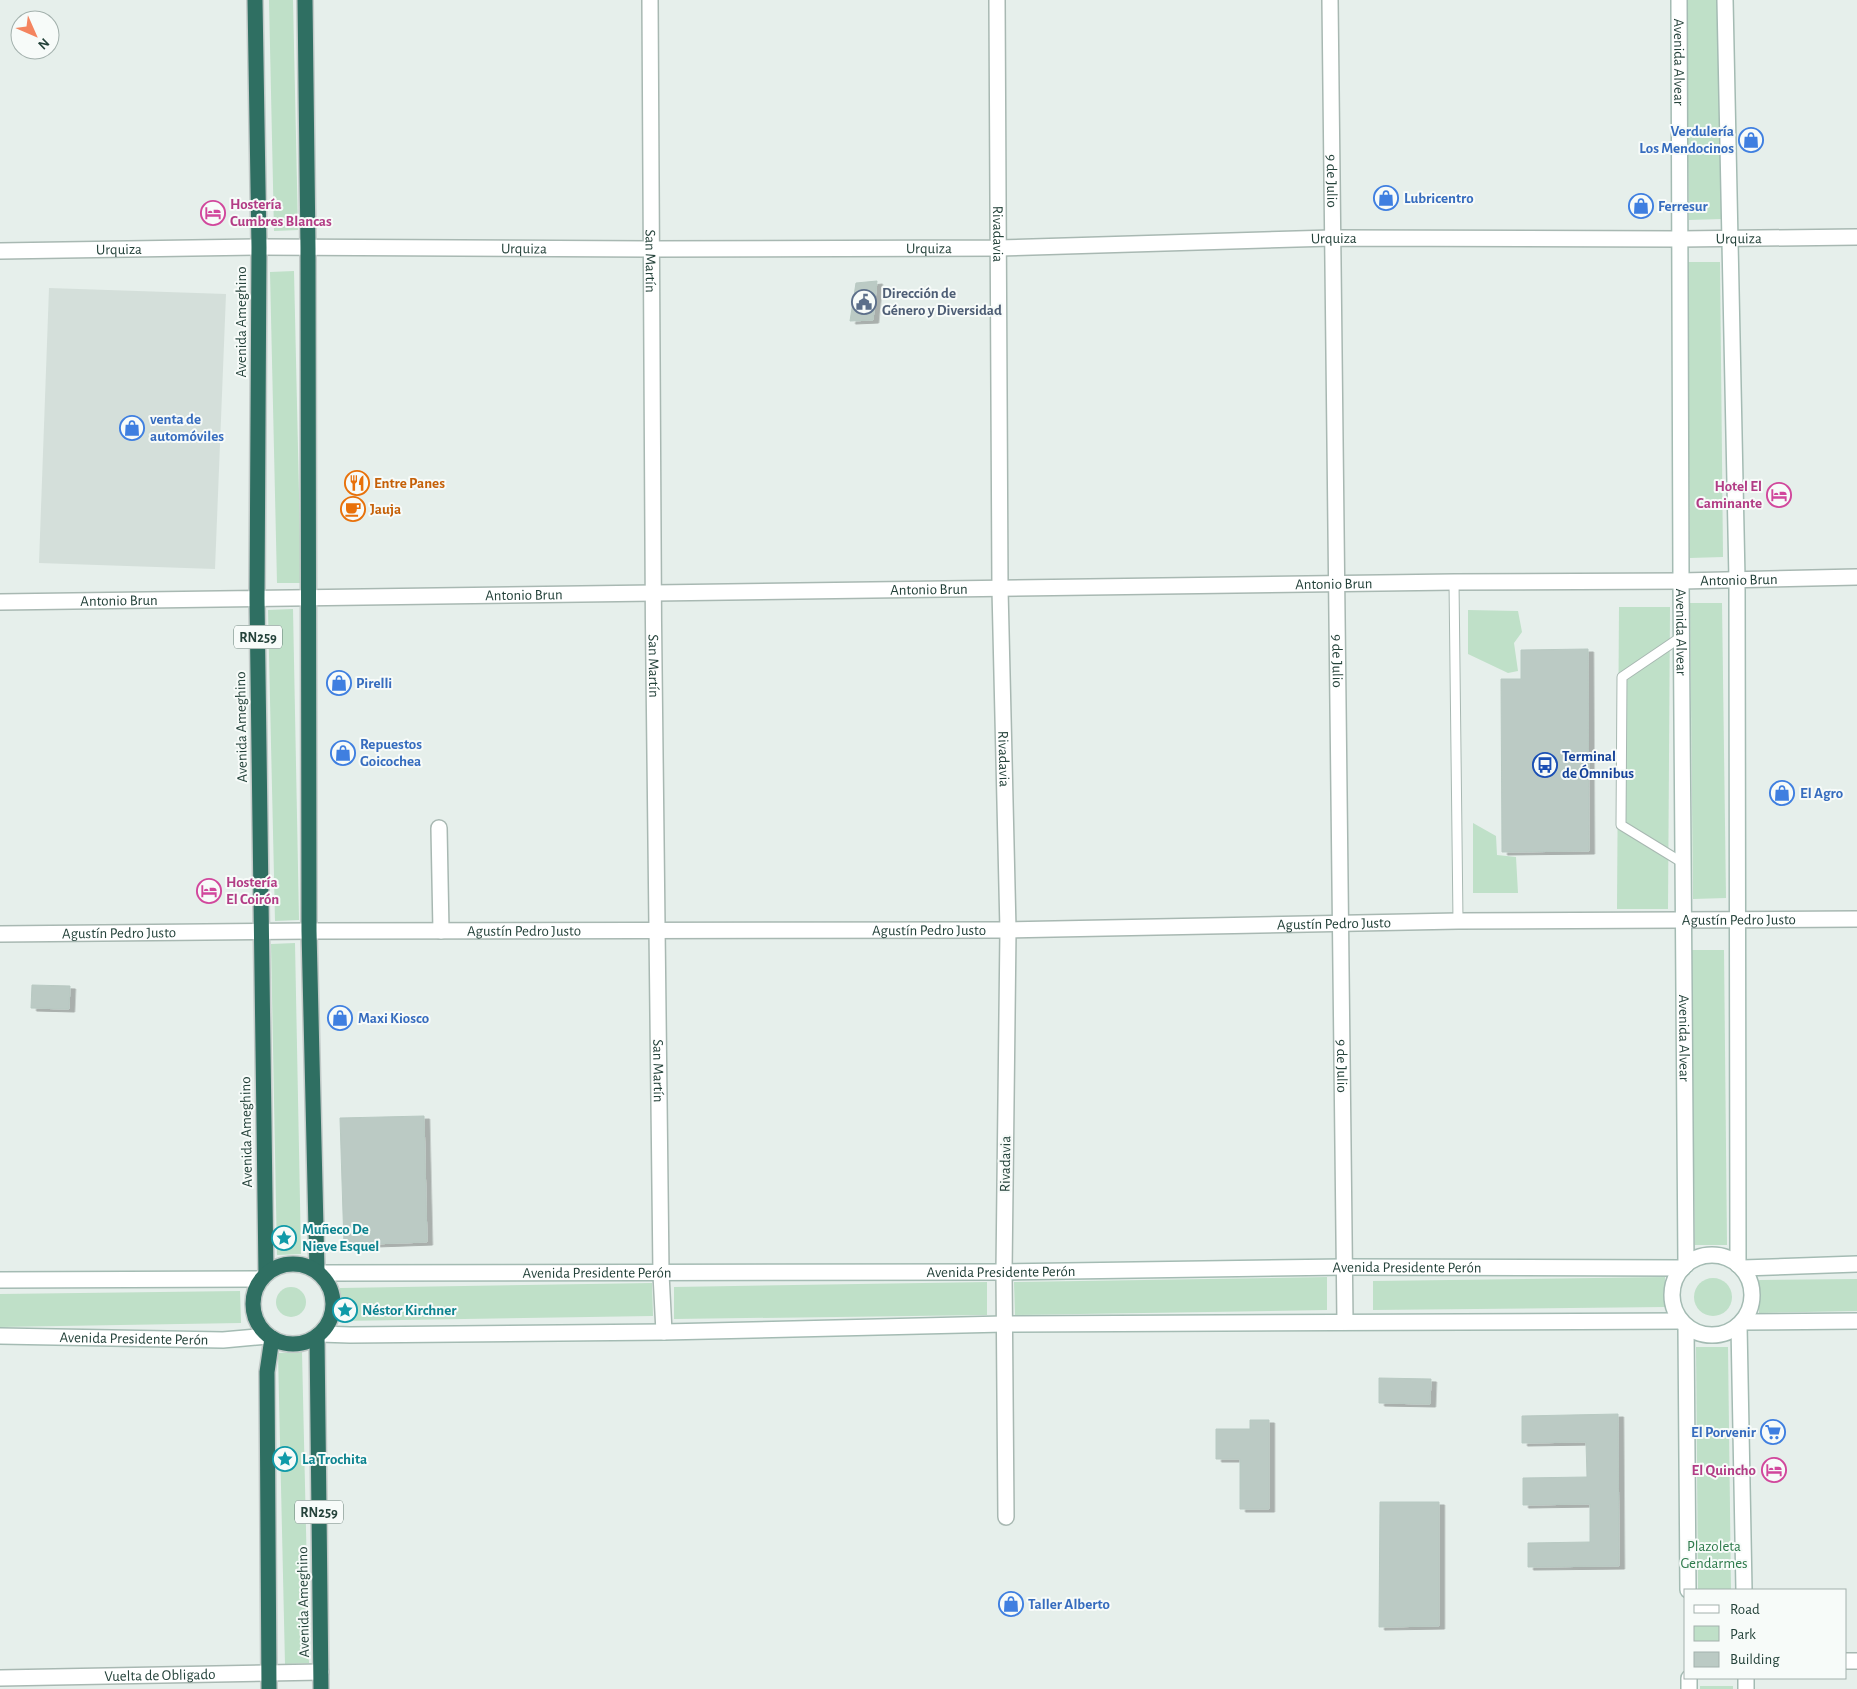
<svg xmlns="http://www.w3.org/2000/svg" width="1857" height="1689" font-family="'Alegreya Sans',sans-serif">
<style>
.built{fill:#d4dfda}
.green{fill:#bfe0c8}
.building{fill:#bbcac4;stroke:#b8c9c2;filter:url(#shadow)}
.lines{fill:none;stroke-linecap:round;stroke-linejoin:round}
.lane-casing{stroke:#a8b8b2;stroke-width:11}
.street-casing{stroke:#a8b8b2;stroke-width:18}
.secondary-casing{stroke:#a4bbb3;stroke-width:18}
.highway-casing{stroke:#c2cac8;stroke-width:18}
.lane{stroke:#fff;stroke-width:9}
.street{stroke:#fff;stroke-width:15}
.secondary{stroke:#fff;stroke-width:15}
.highway{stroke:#2f6f62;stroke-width:15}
.labels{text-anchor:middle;stroke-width:4;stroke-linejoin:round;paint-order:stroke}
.shield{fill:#f7fbf9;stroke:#637a73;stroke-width:1}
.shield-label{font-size:14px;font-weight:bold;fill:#24423a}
.street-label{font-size:15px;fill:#24423a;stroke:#f7fbf9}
.shop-label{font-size:15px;font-weight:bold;fill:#366cbe;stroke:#f7fbf9;text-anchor:start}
.hotel-label{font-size:15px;font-weight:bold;fill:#b23c85;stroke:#f7fbf9;text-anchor:start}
.service-label{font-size:15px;font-weight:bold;fill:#4e5e75;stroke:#f7fbf9;text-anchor:start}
.food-label{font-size:15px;font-weight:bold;fill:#c56008;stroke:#f7fbf9;text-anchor:start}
.transit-label{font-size:15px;font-weight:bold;fill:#164399;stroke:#f7fbf9;text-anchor:start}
.culture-label{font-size:15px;font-weight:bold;fill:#0d838f;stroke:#f7fbf9;text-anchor:start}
.park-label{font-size:15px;fill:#2d7a4b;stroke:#f7fbf9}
</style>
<defs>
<filter id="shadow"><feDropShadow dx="5.5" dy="3" stdDeviation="0" flood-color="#0004"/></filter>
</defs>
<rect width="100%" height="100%" fill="#e6efeb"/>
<polygon class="built" points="49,288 226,294 215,569 39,563"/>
<g class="green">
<polygon points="269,0 293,0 298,230 274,231"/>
<polygon points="1686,0 1719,0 1722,219 1689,220"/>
<polygon points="1687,262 1720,262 1723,557 1690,558"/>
<polygon points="294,271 301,583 277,583 270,272"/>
<polygon points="1690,603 1722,603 1726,898 1693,899"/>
<polygon points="1619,607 1670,607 1668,909 1617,909"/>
<polygon points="293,609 299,920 275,921 268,610"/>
<polygon points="1468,610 1518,611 1522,632 1514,643 1518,671 1508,673 1468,654"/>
<polygon points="1473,823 1496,836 1497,855 1516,857 1518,893 1473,893"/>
<polygon points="295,943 301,1254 277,1255 271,944"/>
<polygon points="1691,950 1724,950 1727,1245 1695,1245"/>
<polygon points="1327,1277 1327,1310 1015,1315 1014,1282"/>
<polygon points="1665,1277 1665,1307 1373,1310 1373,1281"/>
<circle cx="1713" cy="1297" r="19"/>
<polygon points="1857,1279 1857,1311 1759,1313 1759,1280"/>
<polygon points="987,1282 987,1315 674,1319 674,1287"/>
<polygon points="652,1283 653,1316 340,1321 340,1288"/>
<circle cx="291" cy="1302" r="15"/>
<polygon points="240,1291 241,1323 0,1327 0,1294"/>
<polygon points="1696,1347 1728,1347 1731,1590 1698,1590"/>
<polygon points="302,1352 309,1663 285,1664 278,1353"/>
<rect x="1700" y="1686" width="33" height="3"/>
</g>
<g class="building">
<polygon points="877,281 873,320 850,321 856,283"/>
<polygon points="1588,649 1589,851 1502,852 1501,679 1521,679 1521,650"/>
<polygon points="32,985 70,986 69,1009 31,1008"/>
<polygon points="424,1116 427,1242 344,1245 340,1118"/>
<polygon points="1379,1378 1431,1379 1430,1404 1379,1403"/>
<polygon points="1618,1414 1619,1566 1528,1567 1528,1543 1590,1542 1590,1504 1523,1505 1523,1478 1587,1477 1586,1442 1522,1443 1522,1416"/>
<polygon points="1250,1420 1269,1420 1269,1509 1240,1509 1240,1459 1216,1459 1216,1429 1250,1429"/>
<polygon points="1380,1502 1439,1502 1439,1626 1379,1627"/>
</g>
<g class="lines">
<defs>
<g id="lane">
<polyline points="1454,582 1458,921"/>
<polyline points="1681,637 1622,677 1621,825 1683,863"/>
</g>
<g id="street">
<path id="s1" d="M650,0C650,425 656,849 661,1274L664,1332"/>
<path id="s2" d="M997,0L1000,589L1008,930L1004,1272L1006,1517"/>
<path id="s3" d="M1330,0L1345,1322"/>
<path id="s4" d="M0,251L259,247L650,249L999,248L1332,238L1680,239L1857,237"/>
<path id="s5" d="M0,602L1454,582L1681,581L1857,577"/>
<polyline points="439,828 441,931"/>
<path id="s6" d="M0,934L309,931L1008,930L1458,921L1857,919"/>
<polyline points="1846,1661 1857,1661"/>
<path id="s7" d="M0,1678L321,1672"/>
</g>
<g id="secondary">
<path id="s8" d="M1679,0L1681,581L1686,1265"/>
<polyline points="1725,0 1737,579 1738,1265"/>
<circle cx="1712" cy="1295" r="40"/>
<polyline points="1743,1268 1857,1264"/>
<path id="s9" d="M319,1273L1004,1272L1344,1267L1683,1268"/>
<polyline points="0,1280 262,1279"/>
<polyline points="1742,1322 1857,1321"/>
<polyline points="1739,1325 1744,1590"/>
<polyline points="1686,1326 1688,1590"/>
<polyline points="320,1334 350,1335 664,1332 1004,1324 1681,1321"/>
<path id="s10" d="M0,1336L223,1340L268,1336"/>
<polyline points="1689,1678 1689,1689"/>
<polyline points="1746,1678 1746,1689"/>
</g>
<g id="highway">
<polyline points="255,0 259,247 257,599 266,1274"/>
<polyline points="305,0 308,248 309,931 317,1271"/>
<circle cx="293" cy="1304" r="40"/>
<polyline points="317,1336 321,1689"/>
<polyline points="269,1689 267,1372 272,1338"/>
</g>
</defs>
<use href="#lane" class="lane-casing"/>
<use href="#street" class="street-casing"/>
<use href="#secondary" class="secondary-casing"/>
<use href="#highway" class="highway-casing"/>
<use href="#lane" class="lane"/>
<use href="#street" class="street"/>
<use href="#secondary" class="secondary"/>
<use href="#highway" class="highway"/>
</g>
<defs>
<symbol id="shop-ring" viewBox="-11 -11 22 22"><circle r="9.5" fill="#f7fbf9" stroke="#3f7fe0" stroke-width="1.5"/><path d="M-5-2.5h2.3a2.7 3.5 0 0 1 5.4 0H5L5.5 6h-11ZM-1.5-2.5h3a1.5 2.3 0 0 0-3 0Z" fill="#3f7fe0"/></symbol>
<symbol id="hotel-ring" viewBox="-11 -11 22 22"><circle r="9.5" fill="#f7fbf9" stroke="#d1479c" stroke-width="1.5"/><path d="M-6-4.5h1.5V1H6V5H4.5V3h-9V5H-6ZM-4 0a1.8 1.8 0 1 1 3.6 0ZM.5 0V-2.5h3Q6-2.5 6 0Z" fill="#d1479c"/></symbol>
<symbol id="civic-ring" viewBox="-11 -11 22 22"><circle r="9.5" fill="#f7fbf9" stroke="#5c6f8a" stroke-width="1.5"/><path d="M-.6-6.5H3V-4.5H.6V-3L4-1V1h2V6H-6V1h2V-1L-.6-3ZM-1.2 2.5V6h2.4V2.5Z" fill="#5c6f8a"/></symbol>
<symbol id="restaurant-ring" viewBox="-11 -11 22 22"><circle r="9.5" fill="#f7fbf9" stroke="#e8710a" stroke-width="1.5"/><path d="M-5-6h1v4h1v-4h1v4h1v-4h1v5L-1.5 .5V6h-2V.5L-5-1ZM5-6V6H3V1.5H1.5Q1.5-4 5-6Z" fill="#e8710a"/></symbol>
<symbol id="cafe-ring" viewBox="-11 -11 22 22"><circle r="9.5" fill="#f7fbf9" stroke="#e8710a" stroke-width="1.5"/><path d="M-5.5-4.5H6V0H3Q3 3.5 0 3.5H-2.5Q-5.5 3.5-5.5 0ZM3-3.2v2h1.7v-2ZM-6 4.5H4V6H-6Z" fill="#e8710a"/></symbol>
<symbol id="bus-ring" viewBox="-11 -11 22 22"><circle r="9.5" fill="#f7fbf9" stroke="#1a4fb4" stroke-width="1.5"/><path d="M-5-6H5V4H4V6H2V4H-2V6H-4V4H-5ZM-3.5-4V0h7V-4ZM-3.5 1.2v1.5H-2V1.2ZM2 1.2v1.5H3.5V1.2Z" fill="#1a4fb4"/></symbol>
<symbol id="sight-ring" viewBox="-11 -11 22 22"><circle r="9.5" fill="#f7fbf9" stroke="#0f9aa8" stroke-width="1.5"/><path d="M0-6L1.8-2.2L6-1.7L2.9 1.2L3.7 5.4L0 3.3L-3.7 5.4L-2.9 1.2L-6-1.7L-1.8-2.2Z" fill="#0f9aa8"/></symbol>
<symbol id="supermarket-ring" viewBox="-11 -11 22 22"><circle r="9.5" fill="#f7fbf9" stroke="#3f7fe0" stroke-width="1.5"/><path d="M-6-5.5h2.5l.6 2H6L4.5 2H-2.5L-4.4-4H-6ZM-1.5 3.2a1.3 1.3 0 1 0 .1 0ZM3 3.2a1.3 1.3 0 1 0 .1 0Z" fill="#3f7fe0"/></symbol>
</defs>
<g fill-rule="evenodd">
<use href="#shop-ring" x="1737" y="126" width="28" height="28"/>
<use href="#shop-ring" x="1372" y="184" width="28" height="28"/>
<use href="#shop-ring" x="1627" y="192" width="28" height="28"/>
<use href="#hotel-ring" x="199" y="199" width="28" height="28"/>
<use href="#civic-ring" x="850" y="288" width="28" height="28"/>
<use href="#shop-ring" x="118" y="414" width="28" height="28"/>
<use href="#restaurant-ring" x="343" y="469" width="28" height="28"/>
<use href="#hotel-ring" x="1765" y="481" width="28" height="28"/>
<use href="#cafe-ring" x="339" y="495" width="28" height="28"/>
<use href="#shop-ring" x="325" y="669" width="28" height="28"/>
<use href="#shop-ring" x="329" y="739" width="28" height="28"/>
<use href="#bus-ring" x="1531" y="751" width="28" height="28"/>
<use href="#shop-ring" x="1768" y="779" width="28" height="28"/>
<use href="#hotel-ring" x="195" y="877" width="28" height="28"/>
<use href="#shop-ring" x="326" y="1004" width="28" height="28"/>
<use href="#sight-ring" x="270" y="1224" width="28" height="28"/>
<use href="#sight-ring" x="331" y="1296" width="28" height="28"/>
<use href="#supermarket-ring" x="1759" y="1418" width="28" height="28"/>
<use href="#sight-ring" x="271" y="1445" width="28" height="28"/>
<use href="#hotel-ring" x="1760" y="1456" width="28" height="28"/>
<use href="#shop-ring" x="997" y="1590" width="28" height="28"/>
</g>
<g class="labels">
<g class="shield">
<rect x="234" y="625.5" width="48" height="23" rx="4"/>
<rect x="295" y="1500.5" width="48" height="23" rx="4"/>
</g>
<g class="shield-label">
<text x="258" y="642">RN259</text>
<text x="319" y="1517">RN259</text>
</g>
<g class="street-label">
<text dy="5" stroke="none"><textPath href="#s8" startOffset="62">Avenida Alvear</textPath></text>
<text dy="5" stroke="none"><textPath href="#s3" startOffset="181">9 de Julio</textPath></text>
<text dy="5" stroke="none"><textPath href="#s2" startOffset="234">Rivadavia</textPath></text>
<text dy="5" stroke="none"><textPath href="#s4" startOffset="1334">Urquiza</textPath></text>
<text dy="5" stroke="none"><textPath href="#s4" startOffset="1739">Urquiza</textPath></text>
<text dy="5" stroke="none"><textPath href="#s4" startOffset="119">Urquiza</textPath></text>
<text dy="5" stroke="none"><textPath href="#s4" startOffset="524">Urquiza</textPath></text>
<text dy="5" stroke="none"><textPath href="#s4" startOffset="929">Urquiza</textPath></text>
<text dy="5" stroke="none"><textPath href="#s1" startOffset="261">San Martín</textPath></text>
<text transform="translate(241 322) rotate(-90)" y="5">Avenida Ameghino</text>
<text dy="5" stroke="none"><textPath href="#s5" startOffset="1739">Antonio Brun</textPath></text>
<text dy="5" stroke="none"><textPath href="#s5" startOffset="1334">Antonio Brun</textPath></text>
<text dy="5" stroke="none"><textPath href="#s5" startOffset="929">Antonio Brun</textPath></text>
<text dy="5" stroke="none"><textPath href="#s5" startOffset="524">Antonio Brun</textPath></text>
<text dy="5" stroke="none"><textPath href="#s5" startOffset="119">Antonio Brun</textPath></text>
<text dy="5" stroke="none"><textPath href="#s8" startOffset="632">Avenida Alvear</textPath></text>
<text dy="5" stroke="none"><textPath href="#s3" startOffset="661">9 de Julio</textPath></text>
<text dy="5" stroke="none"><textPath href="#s1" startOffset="666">San Martín</textPath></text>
<text transform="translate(241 727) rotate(-91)" y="5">Avenida Ameghino</text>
<text dy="5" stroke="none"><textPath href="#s2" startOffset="759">Rivadavia</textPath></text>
<text dy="5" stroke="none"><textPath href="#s6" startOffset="1739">Agustín Pedro Justo</textPath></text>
<text dy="5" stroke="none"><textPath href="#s6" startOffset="1334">Agustín Pedro Justo</textPath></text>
<text dy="5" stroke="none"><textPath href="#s6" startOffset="929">Agustín Pedro Justo</textPath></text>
<text dy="5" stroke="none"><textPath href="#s6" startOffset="524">Agustín Pedro Justo</textPath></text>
<text dy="5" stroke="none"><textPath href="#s6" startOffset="119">Agustín Pedro Justo</textPath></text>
<text dy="5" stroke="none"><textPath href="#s8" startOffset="1038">Avenida Alvear</textPath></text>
<text dy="5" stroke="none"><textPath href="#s3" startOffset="1066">9 de Julio</textPath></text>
<text dy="5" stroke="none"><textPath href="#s1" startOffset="1071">San Martín</textPath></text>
<text transform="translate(246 1132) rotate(-91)" y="5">Avenida Ameghino</text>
<text transform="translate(1005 1164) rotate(-89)" y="5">Rivadavia</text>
<text dy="5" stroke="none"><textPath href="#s9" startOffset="1088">Avenida Presidente Perón</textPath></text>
<text dy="5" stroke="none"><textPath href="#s9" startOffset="682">Avenida Presidente Perón</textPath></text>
<text dy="5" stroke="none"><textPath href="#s9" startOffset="278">Avenida Presidente Perón</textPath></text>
<text dy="5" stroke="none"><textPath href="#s10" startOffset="134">Avenida Presidente Perón</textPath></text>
<text transform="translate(303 1602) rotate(-91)" y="5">Avenida Ameghino</text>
<text dy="5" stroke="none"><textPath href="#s7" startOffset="160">Vuelta de Obligado</textPath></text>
</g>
<g class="shop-label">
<text x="1734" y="136" text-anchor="end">Verdulería<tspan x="1734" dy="17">Los Mendocinos</tspan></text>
<text x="1404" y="203">Lubricentro</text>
<text x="1658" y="211">Ferresur</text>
<text x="150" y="424">venta de<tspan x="150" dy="17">automóviles</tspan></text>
<text x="356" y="688">Pirelli</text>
<text x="360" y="749">Repuestos<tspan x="360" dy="17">Goicochea</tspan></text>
<text x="1800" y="798">El Agro</text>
<text x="358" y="1023">Maxi Kiosco</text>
<text x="1756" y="1437" text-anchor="end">El Porvenir</text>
<text x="1028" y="1609">Taller Alberto</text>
</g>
<g class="hotel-label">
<text x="230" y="209">Hostería<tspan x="230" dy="17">Cumbres Blancas</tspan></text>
<text x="1762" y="491" text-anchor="end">Hotel El<tspan x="1762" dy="17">Caminante</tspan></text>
<text x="226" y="887">Hostería<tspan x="226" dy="17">El Coirón</tspan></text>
<text x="1756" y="1475" text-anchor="end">El Quincho</text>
</g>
<g class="service-label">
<text x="882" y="298">Dirección de<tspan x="882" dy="17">Género y Diversidad</tspan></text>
</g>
<g class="food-label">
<text x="374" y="488">Entre Panes</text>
<text x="370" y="514">Jauja</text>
</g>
<g class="transit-label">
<text x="1562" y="761">Terminal<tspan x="1562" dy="17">de Ómnibus</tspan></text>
</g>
<g class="culture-label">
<text x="302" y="1234">Muñeco De<tspan x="302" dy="17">Nieve Esquel</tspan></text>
<text x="362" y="1315">Néstor Kirchner</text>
<text x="302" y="1464">La Trochita</text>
</g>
<g class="park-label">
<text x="1714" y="1551">Plazoleta<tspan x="1714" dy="17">Gendarmes</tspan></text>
</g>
</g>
<rect x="1684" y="1589" width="162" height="90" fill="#f7fbf9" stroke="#a3b1ad"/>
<rect x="1694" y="1605" width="25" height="8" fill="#ffffff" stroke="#a3b1ad"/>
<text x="1730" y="1614" font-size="15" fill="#24423a">Road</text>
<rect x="1694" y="1626" width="25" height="15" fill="#bfe0c8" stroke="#a3b1ad"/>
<text x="1730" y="1639" font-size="15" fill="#24423a">Park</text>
<rect x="1694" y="1652" width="25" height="15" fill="#bbcac4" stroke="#a3b1ad"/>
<text x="1730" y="1664" font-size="15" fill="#24423a">Building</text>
<g transform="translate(35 35) rotate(135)"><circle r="24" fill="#f7fbf9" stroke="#a3b1ad"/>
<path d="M0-4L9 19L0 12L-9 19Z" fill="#f4845f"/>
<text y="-8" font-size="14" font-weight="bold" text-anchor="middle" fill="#24423a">N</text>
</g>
</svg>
